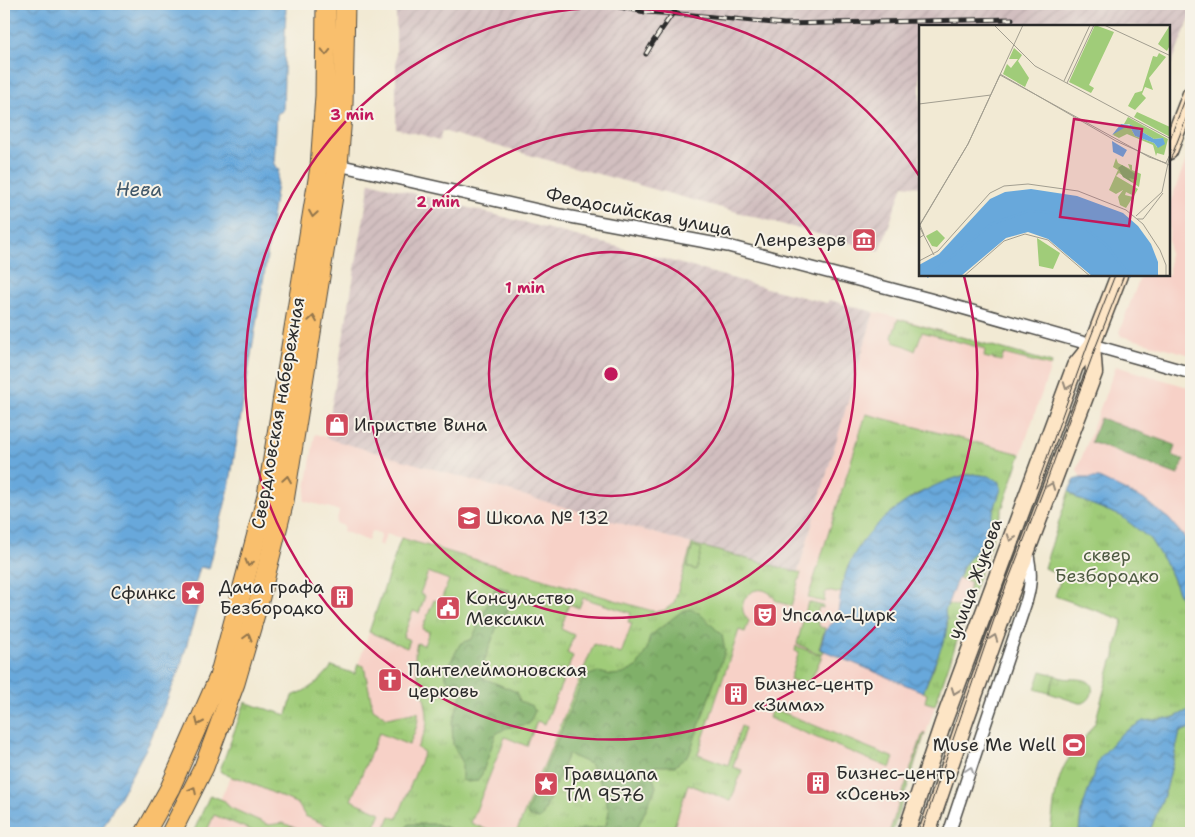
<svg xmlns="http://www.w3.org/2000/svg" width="1195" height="837" font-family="'Shantell Sans',sans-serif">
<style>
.built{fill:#f7d1c7}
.industrial{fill:url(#industrial-furrows)}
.grass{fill:url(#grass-tufts);stroke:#667c52}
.forest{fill:url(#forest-crowns);stroke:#566e4a}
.pitch{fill:#a0cc79;stroke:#667c52}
.water{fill:url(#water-waves);stroke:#4a6a83}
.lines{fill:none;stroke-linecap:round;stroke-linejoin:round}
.ferry{stroke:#405769;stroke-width:1;stroke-dasharray:6 5;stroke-linecap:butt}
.street-casing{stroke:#494844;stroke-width:14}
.secondary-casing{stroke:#494844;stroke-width:19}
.primary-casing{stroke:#494844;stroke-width:21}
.street{stroke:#fff;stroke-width:11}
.secondary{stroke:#fde5c5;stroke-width:16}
.primary{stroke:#f9bf6d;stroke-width:19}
.tram{stroke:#2b2b2b;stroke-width:1}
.rail-casing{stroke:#2b2b2b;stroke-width:5}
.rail{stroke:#f7f3e8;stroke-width:3;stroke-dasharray:9;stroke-linecap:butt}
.oneway{stroke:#92754c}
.oneway2{stroke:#948878}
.oneway3{stroke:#a0a0a0}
.ring{fill:none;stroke:#c2185b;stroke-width:2.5}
.labels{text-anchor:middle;stroke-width:4;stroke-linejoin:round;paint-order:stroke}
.street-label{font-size:18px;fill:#2b2b2b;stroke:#f7f3e8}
.poi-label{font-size:18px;fill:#2b2b2b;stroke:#f7f3e8;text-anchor:start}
.park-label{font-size:18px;fill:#4e5b42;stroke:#f7f3e8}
.water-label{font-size:19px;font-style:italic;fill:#405769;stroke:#f7f3e8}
.inset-river{fill:none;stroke:#68a8db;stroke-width:2.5}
.inset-road{fill:none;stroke:#a29e90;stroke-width:1}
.view{fill:#c2185b;fill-opacity:0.15;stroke:#c2185b;stroke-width:2.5}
.inset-edge{fill:none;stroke:#2b2b2b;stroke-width:2.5}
.centre{fill:#c2185b;stroke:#f7f3e8;stroke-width:2.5}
.ring-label{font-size:15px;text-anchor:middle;font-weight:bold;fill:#c2185b;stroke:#f7f3e8;stroke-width:4;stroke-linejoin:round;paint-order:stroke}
</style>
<defs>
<pattern id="industrial-furrows" width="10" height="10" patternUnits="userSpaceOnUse" patternTransform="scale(1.25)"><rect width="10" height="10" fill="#d2bfc0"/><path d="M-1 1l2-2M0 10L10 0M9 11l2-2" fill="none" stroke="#b4a4a5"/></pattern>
<pattern id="grass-tufts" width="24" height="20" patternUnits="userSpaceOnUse" patternTransform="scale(1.25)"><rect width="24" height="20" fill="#a0cc79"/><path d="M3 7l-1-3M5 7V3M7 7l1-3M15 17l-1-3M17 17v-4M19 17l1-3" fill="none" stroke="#8aaf69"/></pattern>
<pattern id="forest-crowns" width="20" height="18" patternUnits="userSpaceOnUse" patternTransform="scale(1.25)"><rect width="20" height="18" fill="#80b069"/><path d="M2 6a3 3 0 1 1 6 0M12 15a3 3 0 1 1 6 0" fill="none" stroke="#698f57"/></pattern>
<pattern id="water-waves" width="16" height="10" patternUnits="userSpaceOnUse" patternTransform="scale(1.25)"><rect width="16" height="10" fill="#68a8db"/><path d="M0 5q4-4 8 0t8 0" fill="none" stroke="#5689b2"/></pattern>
</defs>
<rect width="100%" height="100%" fill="#f7f3e8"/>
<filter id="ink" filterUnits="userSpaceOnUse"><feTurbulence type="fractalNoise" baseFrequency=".02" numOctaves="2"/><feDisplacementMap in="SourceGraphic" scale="10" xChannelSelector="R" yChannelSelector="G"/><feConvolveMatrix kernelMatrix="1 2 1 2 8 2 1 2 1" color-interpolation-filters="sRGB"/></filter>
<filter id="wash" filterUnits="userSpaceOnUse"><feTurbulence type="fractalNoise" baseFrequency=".0096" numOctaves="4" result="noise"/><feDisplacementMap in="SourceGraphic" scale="20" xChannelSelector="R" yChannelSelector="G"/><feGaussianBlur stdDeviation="1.12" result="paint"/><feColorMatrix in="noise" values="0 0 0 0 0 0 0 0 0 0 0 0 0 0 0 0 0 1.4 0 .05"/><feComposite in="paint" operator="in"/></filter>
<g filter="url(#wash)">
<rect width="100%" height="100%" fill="#f2ead4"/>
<g class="built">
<polygon points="1191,147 1191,355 1121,336 1119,332 1141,275 1169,275 1169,205"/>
<polygon points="874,312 899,318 1052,363 892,833 206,833 230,777 256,706 287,715 292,696 306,691 325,676 332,666 355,674 401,538 386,534 382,546 378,544 381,534 371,531 368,541 343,531 344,526 336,523 339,511 331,508 304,501 315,434 692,544 798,572"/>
<polygon points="1116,366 1191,388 1191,545 1169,519 1099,478 1081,478 1077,470"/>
</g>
<g class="industrial">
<polygon points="396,4 1191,4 1191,15 1169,70 1169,26 920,26 920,187 903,185 880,251 671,194 442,131 439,141 425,137 426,136 396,128"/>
<polygon points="370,182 660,258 770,289 827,303 829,300 874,312 798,572 692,544 326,438"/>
</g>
<g class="grass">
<path d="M898,319L1052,363L1051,366L1004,354L1001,361L984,357L985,349L922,332L915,351C913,350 911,348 908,347C900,343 896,346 892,337Z"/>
<polygon points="866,414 1021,454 935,705 925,702 927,694 923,692 934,667 947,626 945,611 948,604 963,608 971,582 959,578 964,565 983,542 988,476 973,474 964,475 930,488 913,496 848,566 841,592 836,593 828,591 825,593 824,602 808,598"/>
<path d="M1069,491L1078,499L1121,516L1150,539L1167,566L1184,606L1191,617V709L1173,718L1159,720L1081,812L1079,833H1050C1054,809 1055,770 1074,753L1095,723L1112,661L1115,657L1116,646L1123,620L1055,596L1062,575L1044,568Z"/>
<path d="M401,538L656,612L665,610L674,603L692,544L801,573L791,606L776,601C761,574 729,601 749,621L745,632L739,630L698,754L728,765L741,726L745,728L733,767L742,770L731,801L688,784L672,833H516L594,644L621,654L632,623L628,622L631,613L583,598L579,608L569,604L561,629L574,635L567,653L573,656L545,724L537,721L527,746L505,737L471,823L492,832V833H383L390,816L397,819L424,752L417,748C421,740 426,732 427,723C429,697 409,668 417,643L424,645L429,632L422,629L434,600L440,602L449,580L428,572L420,594L425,596L419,613L413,611L403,637L410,640L407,648L369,632Z"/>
<polygon points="808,602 823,606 823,608 819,607 816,618 820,627 825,628 819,649 824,651 822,655 797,644"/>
<polygon points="796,646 822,656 808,686 790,679 799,652 795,651"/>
<path d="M358,664L364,666L373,709L387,718L418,712C419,724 414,734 409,745L379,733L351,800L381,813L372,833H344L305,816L298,804L239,778H234L221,772L220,770L245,702L256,706L287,715L292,696C309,690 321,681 332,666L355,674Z"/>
<path d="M1055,675C1057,676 1060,678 1063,678C1070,680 1085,677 1090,683C1096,690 1090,704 1079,703L1049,693Z"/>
<polygon points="772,708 894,758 890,768 769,718"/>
<polygon points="1191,728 1191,833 1149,833 1166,790 1180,732"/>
<polygon points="925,733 892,833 889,833 922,736"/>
<polygon points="210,795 225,801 229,807 269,825 283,823 307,833 258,833 214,815 206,833 193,833"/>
</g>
<g class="forest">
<polygon points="1100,418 1175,445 1172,455 1184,460 1178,475 1091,442"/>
<polygon points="500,587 509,590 513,598 503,622 496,629 481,670 483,678 517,692 520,701 532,706 535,711 529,724 506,728 496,734 482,774 477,781 468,782 462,780 462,761 453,745 452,724 462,692 459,685 447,680 445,673 460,644 472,639 495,588"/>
<polygon points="690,609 699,613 722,635 725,651 689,755 675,766 655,766 652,774 656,787 635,833 576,833 581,829 594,829 606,825 609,811 605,794 597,775 590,764 568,754 542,817 538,819 528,816 527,812 582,681 589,675 598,672 611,675 623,674 637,667 647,649 650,636 682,611"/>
<polygon points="409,824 437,824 461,833 407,833 406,828"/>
</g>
<g class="pitch">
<polygon points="693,546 702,549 696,570 687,567"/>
<polygon points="1041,671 1055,675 1049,693 1035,689"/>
</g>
<g class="water">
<polygon points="4,4 286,4 283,111 278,113 277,115 274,164 277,169 279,169 265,270 229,488 209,569 200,567 193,593 201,595 180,668 149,743 100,833 4,833"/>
<path d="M973,474L988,476L1000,482L1001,489L983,542L964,565L954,587L945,611L947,626L945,638L923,692L820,649C822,642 824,632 828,627C831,624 834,623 836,619C839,611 839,601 841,593C842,584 845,575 848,567C867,520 925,482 973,474Z"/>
<polygon points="1081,478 1099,478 1143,499 1169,519 1191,545 1191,617 1184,606 1167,566 1150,539 1121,516 1078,499 1069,491 1074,480"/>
<polygon points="1191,709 1191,728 1180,732 1166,790 1149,833 1079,833 1081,812 1099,759 1121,734 1143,721 1173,718"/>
</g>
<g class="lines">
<polyline class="ferry" points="4,17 7,4"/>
</g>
</g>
<g filter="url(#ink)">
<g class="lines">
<defs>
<g id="street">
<polyline points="338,165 560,215 728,246 930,299 1191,373"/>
<path d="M949,833L1027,599C1032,581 1031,569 1027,551"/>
</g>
<g id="secondary">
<polyline points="1169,151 1191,94"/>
<polyline points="906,833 943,723 1075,366 1092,345 1119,275"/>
<polyline points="927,833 965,721 1007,603 1094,373 1092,345"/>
</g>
<g id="primary">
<polyline points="145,833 170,788 219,677 267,496 320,167 325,96 326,4"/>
<polyline points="171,833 204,767 235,683 260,597 284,501 338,165 343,104 345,4"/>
</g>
</defs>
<use href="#street" class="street-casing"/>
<use href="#secondary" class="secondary-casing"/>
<use href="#primary" class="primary-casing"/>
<use href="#street" class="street"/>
<use href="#secondary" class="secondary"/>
<use href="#primary" class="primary"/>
<g class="tram">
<polyline points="1169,141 1191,84"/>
<polyline points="1169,163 1191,106"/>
<polyline points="1036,488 1088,344 1115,275"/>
<polyline points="921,833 1000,602 1046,483 1096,346 1124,275"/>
</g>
<defs>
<g id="rail">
<polyline points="610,4 615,6 645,12 693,15 784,24 1012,19"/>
<polyline points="646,54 653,42 679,4"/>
</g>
</defs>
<use href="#rail" class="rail-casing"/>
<use href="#rail" class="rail"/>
</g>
<defs><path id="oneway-chevron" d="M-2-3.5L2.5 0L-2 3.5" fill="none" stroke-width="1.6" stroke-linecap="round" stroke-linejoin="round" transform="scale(1.25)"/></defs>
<g class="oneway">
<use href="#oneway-chevron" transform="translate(326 52) rotate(91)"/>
<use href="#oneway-chevron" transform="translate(313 214) rotate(99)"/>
<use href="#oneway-chevron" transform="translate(313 319) rotate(-81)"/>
<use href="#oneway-chevron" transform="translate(287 479) rotate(-81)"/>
<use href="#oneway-chevron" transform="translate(249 563) rotate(105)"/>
<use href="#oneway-chevron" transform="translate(248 637) rotate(-74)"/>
<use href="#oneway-chevron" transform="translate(199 722) rotate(114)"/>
<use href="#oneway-chevron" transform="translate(193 790) rotate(-63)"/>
</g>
<g class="oneway2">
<use href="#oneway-chevron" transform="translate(1067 386) rotate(110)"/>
<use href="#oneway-chevron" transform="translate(1051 486) rotate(-69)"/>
<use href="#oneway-chevron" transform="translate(1011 538) rotate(110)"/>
<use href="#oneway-chevron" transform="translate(994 638) rotate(-70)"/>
<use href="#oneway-chevron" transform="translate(955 691) rotate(110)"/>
</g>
<use class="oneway3" href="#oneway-chevron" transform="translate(970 770) rotate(-72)"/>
</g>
<g class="ring">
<circle cx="611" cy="374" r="122"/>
<circle cx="611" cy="374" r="244"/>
<path d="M964 276A366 366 0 1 1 920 177"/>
</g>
<defs>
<symbol id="museum-square" viewBox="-11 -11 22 22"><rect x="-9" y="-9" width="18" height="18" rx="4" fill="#d1495b" stroke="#f7f3e8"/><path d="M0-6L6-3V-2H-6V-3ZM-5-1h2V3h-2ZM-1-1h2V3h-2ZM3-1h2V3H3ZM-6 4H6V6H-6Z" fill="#fff"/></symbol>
<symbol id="shop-square" viewBox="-11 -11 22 22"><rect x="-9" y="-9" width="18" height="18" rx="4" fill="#d1495b" stroke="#f7f3e8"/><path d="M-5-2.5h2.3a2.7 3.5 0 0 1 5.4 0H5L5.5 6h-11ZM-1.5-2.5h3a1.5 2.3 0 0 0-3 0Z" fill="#fff"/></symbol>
<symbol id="school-square" viewBox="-11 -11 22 22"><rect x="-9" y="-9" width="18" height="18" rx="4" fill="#d1495b" stroke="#f7f3e8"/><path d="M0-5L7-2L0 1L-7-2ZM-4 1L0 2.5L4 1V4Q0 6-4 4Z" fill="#fff"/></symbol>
<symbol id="sight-square" viewBox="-11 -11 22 22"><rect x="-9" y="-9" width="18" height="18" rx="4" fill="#d1495b" stroke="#f7f3e8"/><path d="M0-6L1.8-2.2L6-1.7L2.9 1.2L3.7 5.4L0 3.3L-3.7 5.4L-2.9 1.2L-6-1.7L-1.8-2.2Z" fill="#fff"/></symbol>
<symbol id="building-square" viewBox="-11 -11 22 22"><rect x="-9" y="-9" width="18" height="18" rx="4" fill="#d1495b" stroke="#f7f3e8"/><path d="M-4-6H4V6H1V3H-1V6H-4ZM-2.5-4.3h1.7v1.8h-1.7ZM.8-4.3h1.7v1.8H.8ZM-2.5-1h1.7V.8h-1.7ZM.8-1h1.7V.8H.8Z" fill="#fff"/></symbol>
<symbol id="civic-square" viewBox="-11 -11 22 22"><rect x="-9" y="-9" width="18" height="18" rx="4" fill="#d1495b" stroke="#f7f3e8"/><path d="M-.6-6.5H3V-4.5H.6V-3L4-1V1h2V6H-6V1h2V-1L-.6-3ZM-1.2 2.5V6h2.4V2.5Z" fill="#fff"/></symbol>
<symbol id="theatre-square" viewBox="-11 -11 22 22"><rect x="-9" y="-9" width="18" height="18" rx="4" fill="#d1495b" stroke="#f7f3e8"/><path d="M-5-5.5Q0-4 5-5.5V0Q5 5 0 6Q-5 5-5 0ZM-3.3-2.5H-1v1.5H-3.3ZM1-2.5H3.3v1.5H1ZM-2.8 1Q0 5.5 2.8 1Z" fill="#fff"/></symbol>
<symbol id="church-square" viewBox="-11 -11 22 22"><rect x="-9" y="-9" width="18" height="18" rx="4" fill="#d1495b" stroke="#f7f3e8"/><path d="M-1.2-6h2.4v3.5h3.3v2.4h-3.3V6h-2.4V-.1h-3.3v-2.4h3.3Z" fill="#fff"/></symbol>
<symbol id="stadium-square" viewBox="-11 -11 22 22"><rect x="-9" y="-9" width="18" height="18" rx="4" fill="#d1495b" stroke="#f7f3e8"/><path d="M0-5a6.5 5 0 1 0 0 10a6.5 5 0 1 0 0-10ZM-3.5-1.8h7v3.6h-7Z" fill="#fff"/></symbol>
</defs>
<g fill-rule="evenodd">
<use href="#museum-square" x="850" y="226" width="28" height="28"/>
<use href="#shop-square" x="323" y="411" width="28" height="28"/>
<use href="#school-square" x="455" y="504" width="28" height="28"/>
<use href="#sight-square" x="179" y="579" width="28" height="28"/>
<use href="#building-square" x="328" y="583" width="28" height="28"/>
<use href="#civic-square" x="434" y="594" width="28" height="28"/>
<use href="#theatre-square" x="751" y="601" width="28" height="28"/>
<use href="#church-square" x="376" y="666" width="28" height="28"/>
<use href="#building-square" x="722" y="680" width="28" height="28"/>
<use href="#stadium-square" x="1060" y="731" width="28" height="28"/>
<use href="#building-square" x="804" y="769" width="28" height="28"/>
<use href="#sight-square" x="532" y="770" width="28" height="28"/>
</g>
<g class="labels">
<g class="street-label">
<text transform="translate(639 212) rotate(11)" y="6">Феодосийская улица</text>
<text transform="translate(278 413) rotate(-80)" y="6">Свердловская набережная</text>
<text transform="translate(975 579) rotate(-70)" y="6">улица Жукова</text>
</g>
<g class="poi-label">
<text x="846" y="246" text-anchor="end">Ленрезерв</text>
<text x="354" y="431">Игристые Вина</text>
<text x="486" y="524">Школа № 132</text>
<text x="324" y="593" text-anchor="end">Дача графа<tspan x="324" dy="21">Безбородко</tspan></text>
<text x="176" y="599" text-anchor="end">Сфинкс</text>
<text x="466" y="604">Консульство<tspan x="466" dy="21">Мексики</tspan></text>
<text x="782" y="621">Упсала-Цирк</text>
<text x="408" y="676">Пантелеймоновская<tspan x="408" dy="21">церковь</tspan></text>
<text x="754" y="690">Бизнес-центр<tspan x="754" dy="21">«Зима»</tspan></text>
<text x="1056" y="751" text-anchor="end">Muse Me Well</text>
<text x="836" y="779">Бизнес-центр<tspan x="836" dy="21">«Осень»</tspan></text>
<text x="564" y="780">Гравицапа<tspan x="564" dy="21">ТМ 9576</tspan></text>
</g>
<g class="park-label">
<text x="1107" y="561">сквер<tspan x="1107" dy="21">Безбородко</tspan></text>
</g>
<g class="water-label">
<text x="139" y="196">Нева</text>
</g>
</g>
<g transform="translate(919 25)">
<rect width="251" height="251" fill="#f2ead4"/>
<path d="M176,0L195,7L170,60L175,63L172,68L150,57ZM251,0V20L248,26L239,19ZM95,23L103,30L99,36L110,53L106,62L84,49L88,39L92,43L99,34H90ZM240,28L247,32L230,53L234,65L226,62L223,69L227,73L216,85L209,81L216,68L223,66L234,31L238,32ZM218,87L251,102V112L215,92ZM209,92L249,114L245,130L238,128L237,131L234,120L208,109L200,113L194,110L198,104L210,100L216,111L235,118L238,122L244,113L235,114L210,99H205ZM197,133L199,138L211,144L209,139L213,140V145L222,149L220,162L200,148L197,151L219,164L215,171L207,167L206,170L214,172L207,183L201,180L199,172L204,165L197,169L190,165L199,145L194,142ZM18,205L26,213L18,222L13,221L16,226L21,222L16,226L7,211ZM118,213L141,228L134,244L120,241Z" fill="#a0cc79"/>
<path d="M203,140L218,150V155L210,153L214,158L204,152L199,143Z" fill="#80b069"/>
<path d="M202,99L212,100L235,114L244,113L246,119L239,123L235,118L216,111L210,100L193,110ZM193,116L208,125L204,132L194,127ZM112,164L158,171L204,188L219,201L232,219L239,237V251H173L129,214L109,207L87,213L42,251H0V240L20,229L71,174L86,167Z" fill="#68a8db"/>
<path class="inset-river" d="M8,252L72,199L109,186L130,187L166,203L188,221L212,252"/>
<path class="inset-road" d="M75,0L116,41L252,114M185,0L252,31M81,49L197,116L250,140M145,56L171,0M148,58L175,0M0,79L72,70M217,191L243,167L252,124M218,194H224L244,168M0,213L5,210L1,200L49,119L81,50L230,132L247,138L252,127M15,230L0,201L49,119L104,0M0,236L19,226L71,168L85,161L109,159L159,166L207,185L224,199L241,225L247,240V252M44,252L85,216L106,209L129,215L172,252"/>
<path class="view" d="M155,94L223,104L210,201L141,192Z"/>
<rect width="251" height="251" class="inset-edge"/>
</g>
<circle cx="611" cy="374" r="8" class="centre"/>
<g class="ring-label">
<text x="352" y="120">3 min</text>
<text x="438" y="207">2 min</text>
<text x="525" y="293">1 min</text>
</g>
<rect width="1195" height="837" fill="none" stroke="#f7f3e8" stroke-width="20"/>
</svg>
